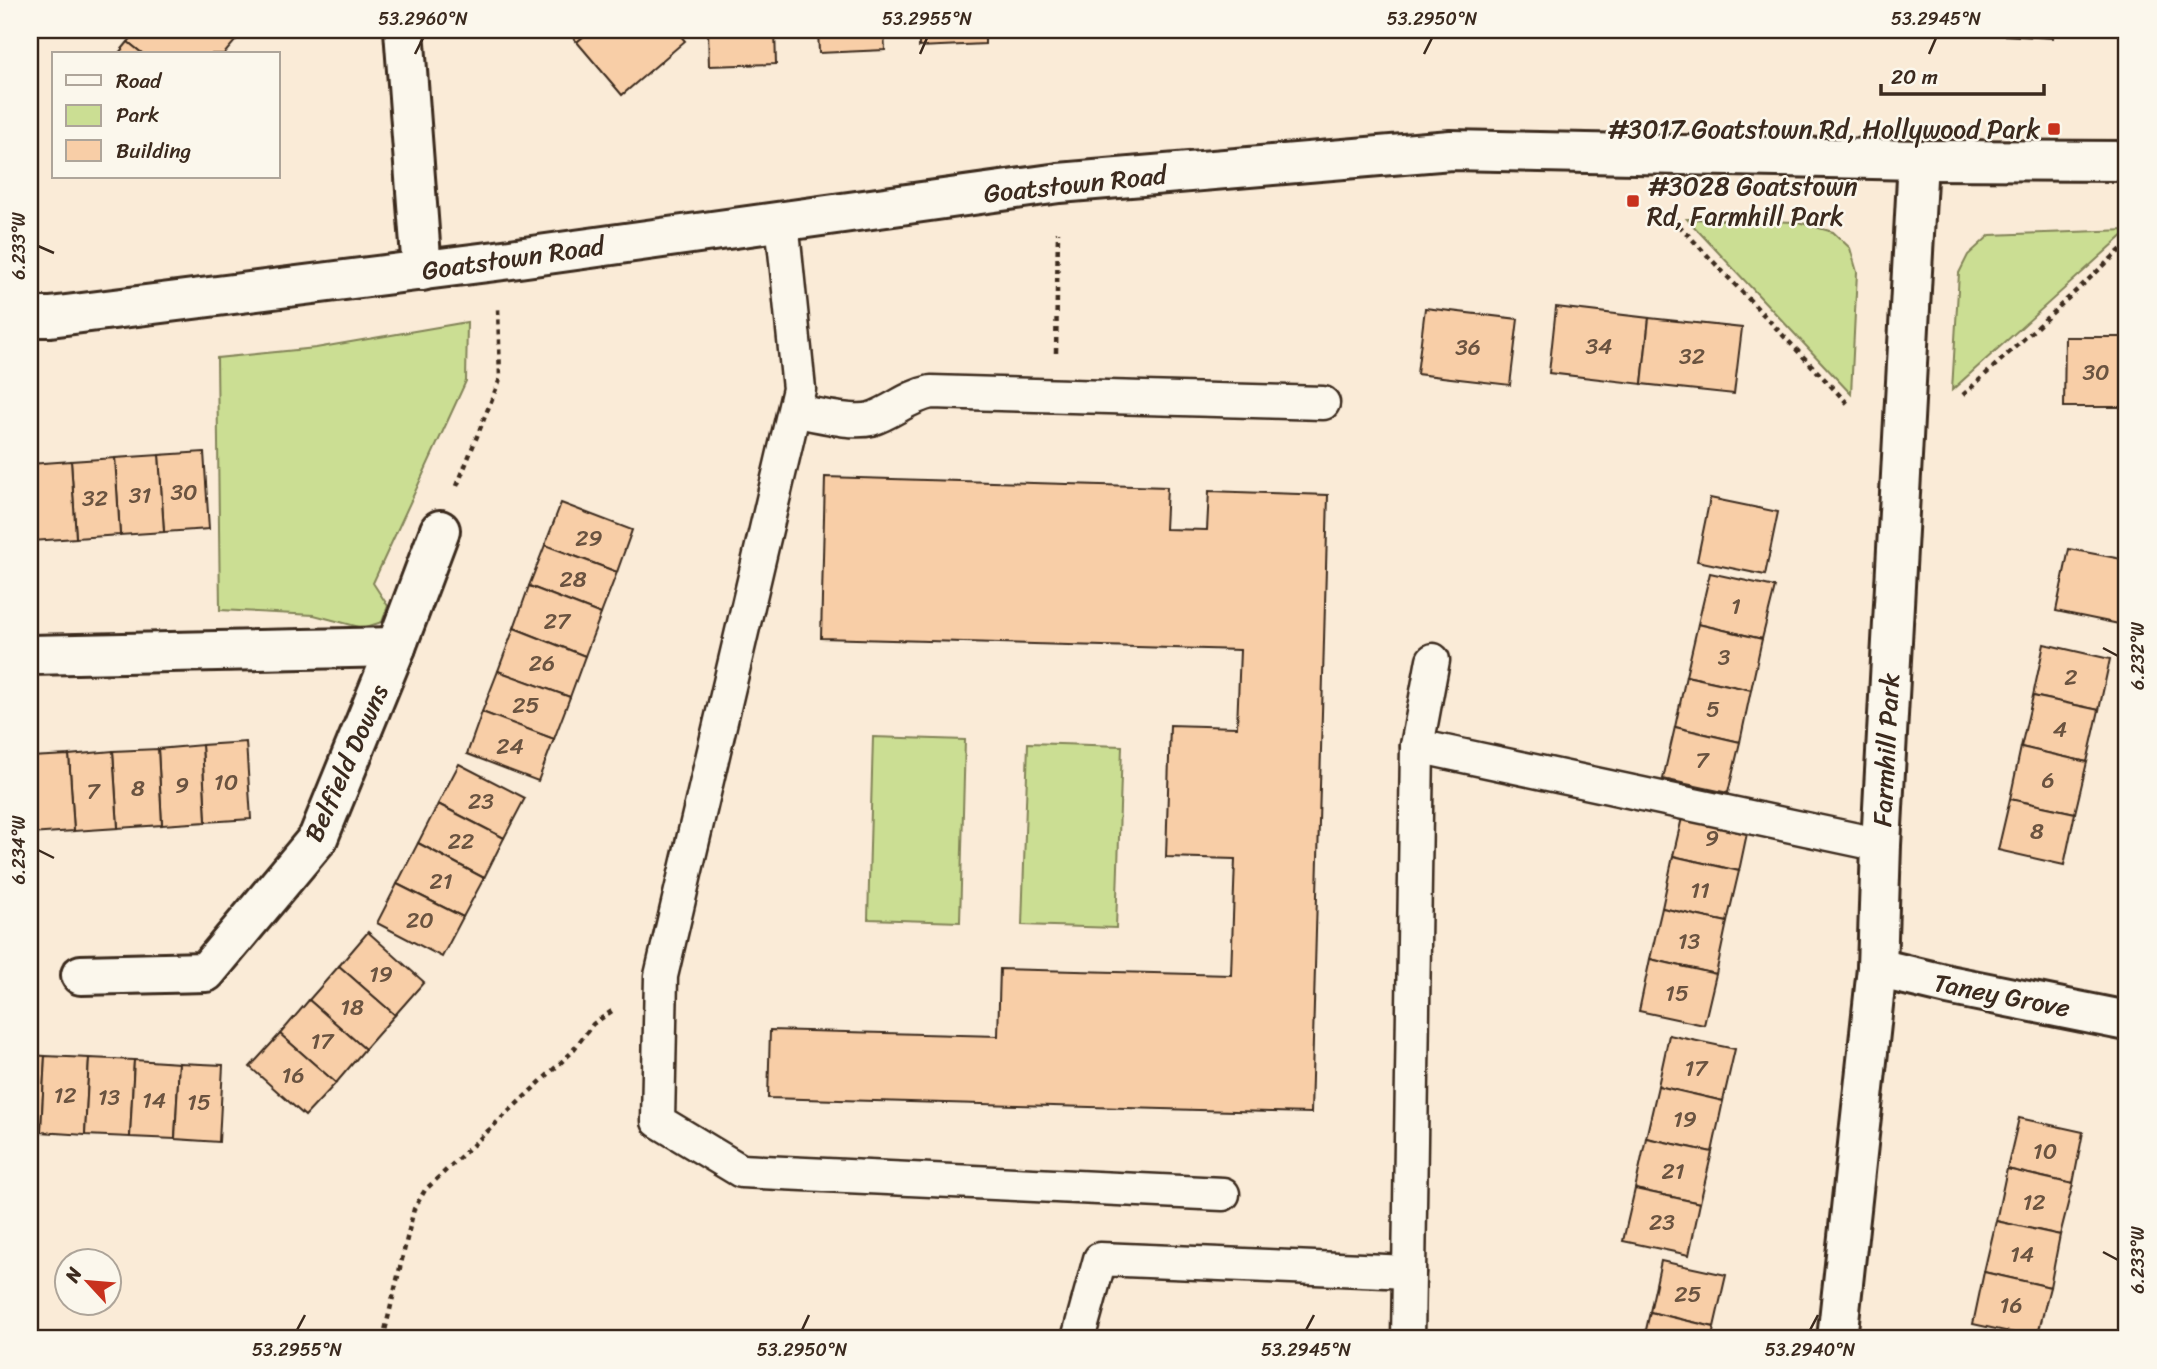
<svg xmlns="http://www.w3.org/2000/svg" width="2157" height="1369" font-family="Sriracha,sans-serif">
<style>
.green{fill:#cbde93;stroke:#838458;stroke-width:2}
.building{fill:#f8cea7;stroke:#3b2a1e;stroke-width:2}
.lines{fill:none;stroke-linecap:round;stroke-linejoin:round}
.service-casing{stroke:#3b2a1e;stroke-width:37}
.minor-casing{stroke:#3b2a1e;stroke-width:44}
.secondary-casing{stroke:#3b2a1e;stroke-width:44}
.path{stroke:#3b2a1e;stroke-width:4.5;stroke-dasharray:5 5;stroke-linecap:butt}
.service{stroke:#fbf7ec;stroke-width:32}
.minor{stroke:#fbf7ec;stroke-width:38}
.secondary{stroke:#fbf7ec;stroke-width:38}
.ticks{fill:none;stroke:#3b2a1e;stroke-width:2.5}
.poi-dot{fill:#c8321e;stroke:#fbf7ec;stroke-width:2.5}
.labels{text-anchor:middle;stroke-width:5;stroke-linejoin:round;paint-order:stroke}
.number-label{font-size:23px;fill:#6a5340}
.poi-label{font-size:26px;fill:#3b2a1e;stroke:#fbf7ec;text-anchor:end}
.street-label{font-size:26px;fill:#3b2a1e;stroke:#fbf7ec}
.neatline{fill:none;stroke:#3b2a1e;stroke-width:2.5}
.ticks-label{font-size:18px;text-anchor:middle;fill:#3b2a1e}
</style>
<rect width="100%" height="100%" fill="#faebd7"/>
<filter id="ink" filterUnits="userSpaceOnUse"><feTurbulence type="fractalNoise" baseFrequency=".0143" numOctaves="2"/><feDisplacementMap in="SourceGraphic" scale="14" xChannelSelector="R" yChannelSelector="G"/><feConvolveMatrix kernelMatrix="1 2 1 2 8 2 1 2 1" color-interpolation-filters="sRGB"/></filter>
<g filter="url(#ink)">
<g class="green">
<polygon points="1687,219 1798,222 1833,232 1850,248 1857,272 1851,394"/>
<polygon points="2127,230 2127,232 1952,390 1959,273 1968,255 1990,235"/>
<polygon points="467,322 466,381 373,583 388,606 382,622 363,628 314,615 220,610 217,358 316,348"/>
<polygon points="873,737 965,740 960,922 868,919"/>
<polygon points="1028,743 1122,746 1116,928 1022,925"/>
</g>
<g class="building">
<polygon points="138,30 223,30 236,40 224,54 143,54 128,42"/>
<polygon points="566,30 591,30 577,42"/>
<polygon points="591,30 676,30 685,41 622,95 577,42"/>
<polygon points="708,30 775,30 776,64 709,66"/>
<polygon points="818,30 884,30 885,50 819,53"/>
<polygon points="919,30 985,30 985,44 919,47"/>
<polygon points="2004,30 2054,30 2053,38 2003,35"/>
<polygon points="128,42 143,54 118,54"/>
<polygon points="1556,307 1649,318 1642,384 1549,373"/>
<polygon points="1425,308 1518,319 1510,385 1417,374"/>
<polygon points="1649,318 1742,328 1734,394 1642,384"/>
<polygon points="2065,337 2127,337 2127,407 2064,407"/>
<polygon points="204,452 209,529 164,532 159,455"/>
<polygon points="159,455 164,532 120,535 115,458"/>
<polygon points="115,458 120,535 76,538 71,461"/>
<polygon points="71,461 76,538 32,541 30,464"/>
<polygon points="825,477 1167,487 1165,529 1207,530 1209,491 1328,495 1311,1113 768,1098 770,1030 998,1036 1000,969 1231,975 1235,859 1166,857 1170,725 1237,727 1240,650 821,638"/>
<polygon points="1710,498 1778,512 1765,575 1697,561"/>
<polygon points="561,503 632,530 617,572 545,545"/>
<polygon points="545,545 617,572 601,614 529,586"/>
<polygon points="2069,549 2127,560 2127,611 2124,625 2056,611"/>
<polygon points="1710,573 1775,587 1762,639 1698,624"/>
<polygon points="529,586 601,614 585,656 514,628"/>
<polygon points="1698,624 1762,639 1751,690 1686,676"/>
<polygon points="514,628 585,656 570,697 498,671"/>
<polygon points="2044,644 2110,659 2099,710 2033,696"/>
<polygon points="498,671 570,697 554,739 482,712"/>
<polygon points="1686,676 1751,690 1740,742 1675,727"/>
<polygon points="2033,696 2099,710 2087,762 2021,747"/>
<polygon points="482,712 554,739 538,781 467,754"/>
<polygon points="1675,727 1740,742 1728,793 1663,779"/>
<polygon points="246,742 251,819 206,822 202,745"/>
<polygon points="202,745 206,822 162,825 158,749"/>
<polygon points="2021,747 2087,762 2075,813 2010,799"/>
<polygon points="158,749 162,825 118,828 113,751"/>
<polygon points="113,751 118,828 74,831 69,755"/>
<polygon points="69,755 74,831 30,834 30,757"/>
<polygon points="459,764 525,798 504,838 438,804"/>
<polygon points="2010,799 2075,813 2064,865 1998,850"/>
<polygon points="438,804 504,838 484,878 418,843"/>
<polygon points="1685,805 1750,819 1739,871 1673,856"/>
<polygon points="418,843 484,878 463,917 397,884"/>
<polygon points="1673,856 1739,871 1727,922 1662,908"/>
<polygon points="397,884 463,917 442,957 377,923"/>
<polygon points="1662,908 1727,922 1716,974 1650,959"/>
<polygon points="368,932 424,982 395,1015 339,966"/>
<polygon points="1650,959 1716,974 1704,1025 1639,1011"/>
<polygon points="339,966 395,1015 365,1049 309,1000"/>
<polygon points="309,1000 365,1049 336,1083 280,1034"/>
<polygon points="280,1034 336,1083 305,1116 250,1067"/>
<polygon points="1669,1035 1735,1049 1723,1101 1658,1086"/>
<polygon points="30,1055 45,1056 41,1132 30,1132"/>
<polygon points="45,1056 89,1058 85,1135 41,1132"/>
<polygon points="89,1058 134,1060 130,1137 85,1135"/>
<polygon points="134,1060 179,1063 175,1139 130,1137"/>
<polygon points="179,1063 223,1065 219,1142 175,1139"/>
<polygon points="1658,1086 1723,1101 1712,1152 1646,1138"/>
<polygon points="2019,1118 2083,1132 2073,1184 2007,1169"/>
<polygon points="1646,1138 1712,1152 1700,1203 1635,1189"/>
<polygon points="2007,1169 2073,1184 2060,1235 1996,1221"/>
<polygon points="1635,1189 1700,1203 1689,1255 1623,1241"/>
<polygon points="1996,1221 2060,1235 2050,1287 1984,1272"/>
<polygon points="1661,1261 1726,1275 1714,1327 1650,1312"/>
<polygon points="1984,1272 2050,1287 2037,1338 1973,1324"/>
<polygon points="1650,1312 1714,1327 1712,1339 1644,1339"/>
</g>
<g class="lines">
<defs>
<g id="service">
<polyline points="782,221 799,389 661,976 658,1121 741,1171 1223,1194"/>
<path d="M795,411C816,414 851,424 871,419C893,412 907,397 931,392L1323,403"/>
<polyline points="1417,746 1881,845"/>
<polyline points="1078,1339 1100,1259 1409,1272"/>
<polyline points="1408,1339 1417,746 1433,660"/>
</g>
<g id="minor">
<polyline points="404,30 422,271"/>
<polyline points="30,655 396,647"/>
<polyline points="1877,968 1948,985 2127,1021"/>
<polyline points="81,975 206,972 318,838 396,647 440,530"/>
<polyline points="1837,1339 1877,968 1881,845 1918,160"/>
</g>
<polyline id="secondary" points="30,317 50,317 496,261 1059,183 1451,150 1918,160 2127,161"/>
</defs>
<use href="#service" class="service-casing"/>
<use href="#minor" class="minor-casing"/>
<use href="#secondary" class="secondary-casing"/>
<g class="path">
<polyline points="1672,218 1849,405"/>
<polyline points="1056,353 1058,232"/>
<polyline points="1963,395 2127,244"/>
<polyline points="457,486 500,379 498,307"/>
<polyline points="383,1339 414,1209 425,1190 571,1053 593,1024 615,1009"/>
</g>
<use href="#service" class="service"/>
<use href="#minor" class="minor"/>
<use href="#secondary" class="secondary"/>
</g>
</g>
<path class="ticks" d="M415,54L423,38M920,54L927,38M1424,54L1432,38M1929,54L1936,38M38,246L54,253M2103,648L2118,656M38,850L54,858M2103,1252L2118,1260M297,1330L305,1315M802,1330L809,1315M1306,1330L1314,1315M1810,1330L1818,1315"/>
<g class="poi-dot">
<rect x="2047" y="122" width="14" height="14" rx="3.5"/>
<rect x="1626" y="194" width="14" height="14" rx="3.5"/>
</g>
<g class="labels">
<g class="number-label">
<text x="1599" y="354">34</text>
<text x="1468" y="355">36</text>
<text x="1692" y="364">32</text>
<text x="2096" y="380">30</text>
<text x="184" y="500">30</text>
<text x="140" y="503">31</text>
<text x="95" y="506">32</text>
<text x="589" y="546">29</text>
<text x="573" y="587">28</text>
<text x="1736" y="614">1</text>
<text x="557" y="629">27</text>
<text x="1724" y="665">3</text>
<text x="542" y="671">26</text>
<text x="2071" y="685">2</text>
<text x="526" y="713">25</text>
<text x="1713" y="717">5</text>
<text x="2060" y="737">4</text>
<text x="510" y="754">24</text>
<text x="1702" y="768">7</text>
<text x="2048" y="788">6</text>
<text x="226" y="790">10</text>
<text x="182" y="793">9</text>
<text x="138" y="796">8</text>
<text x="93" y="799">7</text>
<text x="481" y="809">23</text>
<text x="2037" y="839">8</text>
<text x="1712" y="846">9</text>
<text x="461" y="849">22</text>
<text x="441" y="889">21</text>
<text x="1700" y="898">11</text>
<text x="420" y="928">20</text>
<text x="1689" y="949">13</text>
<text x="381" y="982">19</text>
<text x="1677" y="1001">15</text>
<text x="352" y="1015">18</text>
<text x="322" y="1049">17</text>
<text x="1696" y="1076">17</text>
<text x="293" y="1083">16</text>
<text x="65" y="1103">12</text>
<text x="109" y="1105">13</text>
<text x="154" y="1108">14</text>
<text x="199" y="1110">15</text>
<text x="1685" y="1127">19</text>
<text x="2045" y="1159">10</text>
<text x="1673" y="1179">21</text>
<text x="2034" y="1210">12</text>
<text x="1662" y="1230">23</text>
<text x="2022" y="1262">14</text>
<text x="1688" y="1302">25</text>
<text x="2011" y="1313">16</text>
</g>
<g class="poi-label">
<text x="2040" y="138">#3017 Goatstown Rd, Hollywood Park</text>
<text x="1647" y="195" text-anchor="start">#3028 Goatstown<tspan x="1647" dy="30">Rd, Farmhill Park</tspan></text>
</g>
<g class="street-label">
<text transform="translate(1075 184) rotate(-6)" y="9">Goatstown Road</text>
<text transform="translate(513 258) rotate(-8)" y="9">Goatstown Road</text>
<text transform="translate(1886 750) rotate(-87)" y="9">Farmhill Park</text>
<text transform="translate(346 763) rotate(-66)" y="9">Belfield Downs</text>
<text transform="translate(2002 995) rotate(11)" y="9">Taney Grove</text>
</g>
</g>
<rect width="2157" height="1369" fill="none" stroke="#fbf7ec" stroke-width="77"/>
<rect x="52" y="52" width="228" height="126" fill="#fbf7ec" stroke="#aea59a" stroke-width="2"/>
<rect x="66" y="75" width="35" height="10" fill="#fbf7ec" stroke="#aea59a" stroke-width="2"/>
<text x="116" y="88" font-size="21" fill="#3b2a1e">Road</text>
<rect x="66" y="105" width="35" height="21" fill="#cbde93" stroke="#aea59a" stroke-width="2"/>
<text x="116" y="122" font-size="21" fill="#3b2a1e">Park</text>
<rect x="66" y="140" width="35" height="21" fill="#f8cea7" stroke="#aea59a" stroke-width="2"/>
<text x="116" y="158" font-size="21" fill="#3b2a1e">Building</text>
<g transform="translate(88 1282) rotate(296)"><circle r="33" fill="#fbf7ec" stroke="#aea59a" stroke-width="2"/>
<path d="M0-5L12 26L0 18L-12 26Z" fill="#c8321e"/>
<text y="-10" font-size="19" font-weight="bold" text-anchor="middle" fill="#3b2a1e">N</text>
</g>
<path d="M1881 84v10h163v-10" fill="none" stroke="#3b2a1e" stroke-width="3.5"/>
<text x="1891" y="84" font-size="21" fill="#3b2a1e" stroke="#fbf7ec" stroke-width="5" paint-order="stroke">20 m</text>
<rect x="38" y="38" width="2080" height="1292" class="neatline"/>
<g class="ticks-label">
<text x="423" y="25">53.2960°N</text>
<text x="927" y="25">53.2955°N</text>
<text x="1432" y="25">53.2950°N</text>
<text x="1936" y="25">53.2945°N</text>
<text transform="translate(19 246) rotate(-90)" y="6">6.233°W</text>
<text transform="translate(2138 656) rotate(-90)" y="6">6.232°W</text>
<text transform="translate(19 850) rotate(-90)" y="6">6.234°W</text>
<text transform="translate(2138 1260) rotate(-90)" y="6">6.233°W</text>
<text x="297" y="1356">53.2955°N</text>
<text x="802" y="1356">53.2950°N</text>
<text x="1306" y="1356">53.2945°N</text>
<text x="1810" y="1356">53.2940°N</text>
</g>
</svg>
